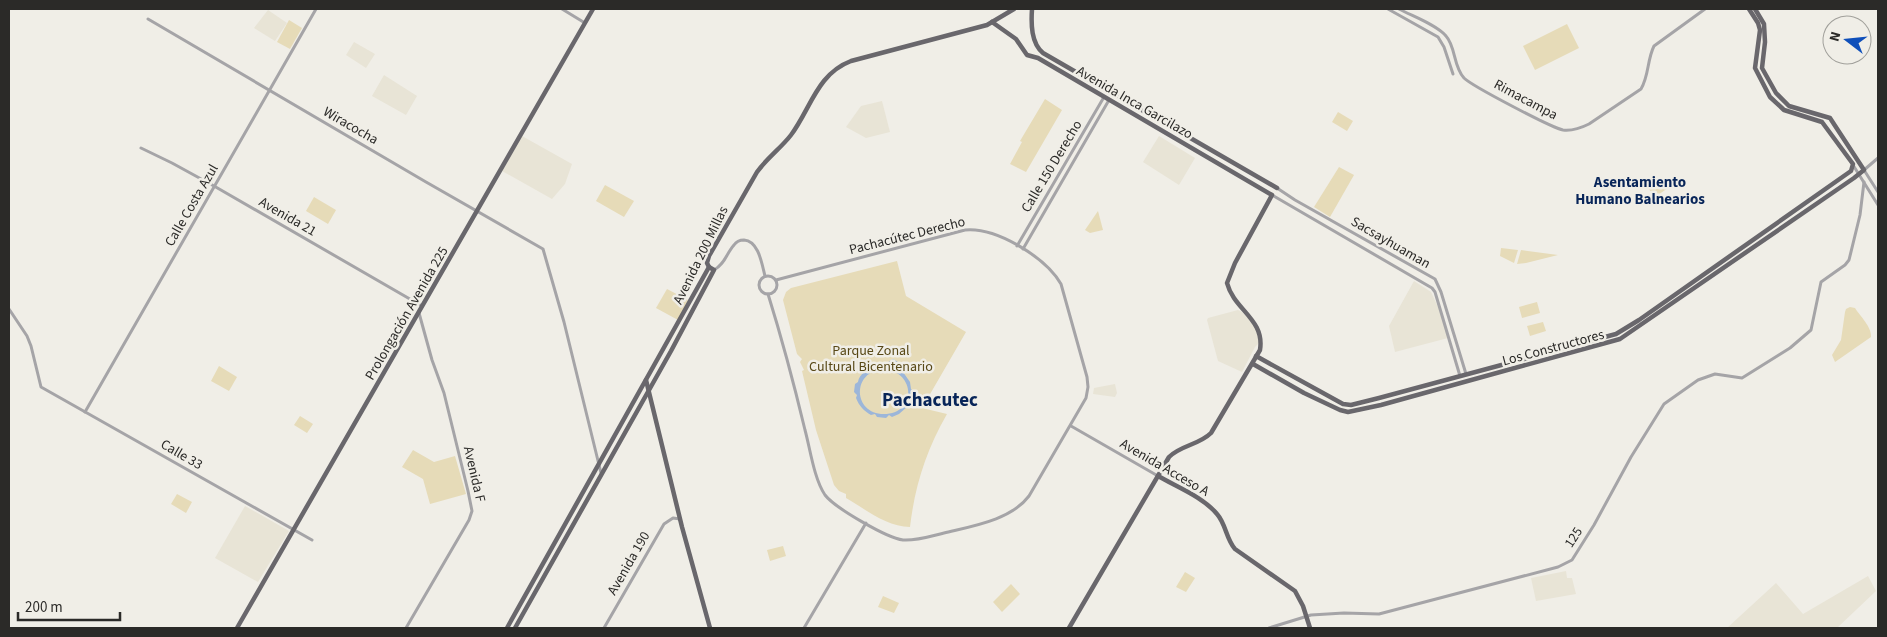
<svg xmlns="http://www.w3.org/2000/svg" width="1887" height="637" font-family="'Source Sans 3',sans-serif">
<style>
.built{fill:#e8e4d6}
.green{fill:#e6dbb8}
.water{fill:#9cb6d9;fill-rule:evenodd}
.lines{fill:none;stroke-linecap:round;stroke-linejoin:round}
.minor{stroke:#a5a4a7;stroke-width:3}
.major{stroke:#69676c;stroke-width:4.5}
.labels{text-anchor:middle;stroke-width:5;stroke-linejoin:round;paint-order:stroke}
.street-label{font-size:14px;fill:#2b2a28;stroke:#f0eee7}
.park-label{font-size:14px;fill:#584816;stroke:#f0eee7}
.neighbourhood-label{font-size:15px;font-weight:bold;fill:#082559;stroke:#f0eee7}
.district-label{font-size:19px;font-weight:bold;fill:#082559;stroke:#f0eee7}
</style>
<rect width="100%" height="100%" fill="#f0eee7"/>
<g class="built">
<polygon points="268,10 287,23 275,41 254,28"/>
<polygon points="354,42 375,54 366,68 346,55"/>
<polygon points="384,75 417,96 406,115 372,96"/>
<polygon points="882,101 890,132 866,138 846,127 861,106"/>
<polygon points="522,136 572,164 565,184 552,199 502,171"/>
<polygon points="1159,136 1195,158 1179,185 1143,162"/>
<polygon points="1414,281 1431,292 1439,309 1448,338 1395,352 1389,326"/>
<polygon points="1238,310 1242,312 1256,327 1259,343 1255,347 1242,372 1218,361 1207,320 1208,318"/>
<polygon points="1115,384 1117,393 1115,397 1093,394 1094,388"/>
<polygon points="245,506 289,531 258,582 215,558"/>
<polygon points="1566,571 1567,578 1572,578 1576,594 1536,601 1531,578"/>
<polygon points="1868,576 1876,591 1837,628 1727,628 1776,583 1803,614"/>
</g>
<g class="green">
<polygon points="289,20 302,28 290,49 277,42"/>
<polygon points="1567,24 1579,48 1535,70 1523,46"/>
<polygon points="1045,99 1062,110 1026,172 1010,164 1022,142 1020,141"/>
<polygon points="1338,112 1353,121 1347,131 1332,122"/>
<polygon points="1339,167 1354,175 1330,217 1314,207"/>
<polygon points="1662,178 1668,188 1655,197 1648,188"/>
<polygon points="605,185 634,201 624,217 596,201"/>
<polygon points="314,197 336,210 328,224 306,211"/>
<polygon points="1098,211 1103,230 1090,233 1085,230"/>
<polygon points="1501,248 1518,250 1514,263 1500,256"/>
<polygon points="1521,250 1558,255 1526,263 1517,264"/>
<path d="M897,261L906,296L966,332L922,408L947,414C926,451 915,485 910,527C887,527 865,509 846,498V494L839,491L834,485L816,430L802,371L804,370L800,362L802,359L797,354L783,300L786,292L791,288Z"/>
<polygon points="667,289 688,300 678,320 656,308"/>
<polygon points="1537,302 1540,313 1522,318 1519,307"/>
<path d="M1850,307L1855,308C1860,316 1872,327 1871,337L1835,362L1832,355L1841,340L1845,312L1846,309Z"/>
<polygon points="1543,322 1546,331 1530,336 1527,326"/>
<polygon points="219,366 237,377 229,391 211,381"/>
<polygon points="300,416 313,424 307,433 294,425"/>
<polygon points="413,450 434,462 455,456 466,494 430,504 423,479 402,467"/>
<polygon points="177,494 192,502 186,513 171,504"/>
<polygon points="783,546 786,556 770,561 767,550"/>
<polygon points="1185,572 1195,578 1186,592 1176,587"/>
<polygon points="1011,584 1020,594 1002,612 993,602"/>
<polygon points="883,596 899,603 894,613 878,607"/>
</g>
<path class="water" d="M893,359L901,364L903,372L910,382L911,389L913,391L912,398L909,400L908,406L899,414L892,417L889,415L886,418L877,417L875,414L871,415C864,411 859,406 856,398L857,395L854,392L855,384L858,382C859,373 872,365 881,367ZM884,369C916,372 917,414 884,414C853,414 851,371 884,369Z"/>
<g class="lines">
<g class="minor">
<polyline points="562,9 585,23"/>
<polyline points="1388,9 1438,37 1444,47 1453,74"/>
<path d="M1399,9C1412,16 1437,25 1446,36C1456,47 1453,66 1464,78C1472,86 1552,128 1563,130C1572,131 1581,128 1589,124L1641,89C1649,76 1647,60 1654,46L1705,9"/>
<polyline points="148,19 426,182 543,249 564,322 601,473"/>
<polyline points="141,148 172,163 214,186 422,306"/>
<polyline points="1878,158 1864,170 1878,192"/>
<polyline points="1853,165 1878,205"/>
<polyline points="1277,188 1295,200 1435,279 1441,292 1466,374"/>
<polyline points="1272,195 1432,288 1435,292 1460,376"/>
<polyline points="1017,246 1104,97"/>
<polyline points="1023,249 1109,100"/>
<path d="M714,270C725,264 726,254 734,245C736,242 740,240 744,240C759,241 762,265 765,276"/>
<circle cx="768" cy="285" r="9"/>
<path d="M768,294C782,339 794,384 805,430C810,448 814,479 825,495C835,508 887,538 903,540C917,541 931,536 944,533C973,526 1011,520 1029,496L1086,398L1088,387L1087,377L1061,284C1046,258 997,227 965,230L776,280"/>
<polyline points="9,309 27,336 31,346 41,387 312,540"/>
<polyline points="85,412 316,9"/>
<polyline points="1071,426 1158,476"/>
<polyline points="406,628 469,520 472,511 468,491 444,393 432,360 419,313"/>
<polyline points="604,628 664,524 673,518 680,519"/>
<polyline points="804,628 866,523"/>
<polyline points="1269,628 1311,615 1344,613 1379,614 1558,567 1572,560 1594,525 1631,457 1664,404 1698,380 1715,374 1742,378 1790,348 1811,330 1821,282 1845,265 1849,260 1860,215 1864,182"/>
</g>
<g class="major">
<path d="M1032,9C1031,24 1031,43 1043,53L1277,188"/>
<path d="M992,22L1016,39L1027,55L1038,58L1272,195L1235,263L1227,283C1234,310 1265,319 1260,350L1211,433C1199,445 1181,445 1169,457L1069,628"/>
<polyline points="1256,356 1343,404 1351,405 1379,398 1616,334 1639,320 1851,171 1853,164 1822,122 1784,110 1770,97 1755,68 1760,30 1758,23 1749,9"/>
<polyline points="1253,364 1304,393 1340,410 1348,412 1381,405 1620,339 1854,178 1864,170 1830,118 1789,106 1776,93 1762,68 1765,42 1764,24 1755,9"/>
<polyline points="646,380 682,527 710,628"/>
<path d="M1158,476C1177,487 1203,497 1217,514C1226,524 1226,539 1235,549L1295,591L1303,606L1310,628"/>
<polyline points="237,628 593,9"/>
<path d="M507,628L709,267L707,263L709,256L757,172C767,158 781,148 791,135C811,108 817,74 851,61L987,25L1014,9"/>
<polyline points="515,628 671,351 714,270 709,267"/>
</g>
</g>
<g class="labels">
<g class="street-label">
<text transform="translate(1526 99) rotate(28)" y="5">Rimacampa</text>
<text transform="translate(1135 102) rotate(30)" y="5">Avenida Inca Garcilazo</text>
<text transform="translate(351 125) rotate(30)" y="5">Wiracocha</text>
<text transform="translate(1051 166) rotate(-59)" y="5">Calle 150 Derecho</text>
<text transform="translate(191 205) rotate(-60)" y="5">Calle Costa Azul</text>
<text transform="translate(288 216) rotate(30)" y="5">Avenida 21</text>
<text transform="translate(907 235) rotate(-14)" y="5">Pachacútec Derecho</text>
<text transform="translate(1391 242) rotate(30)" y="5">Sacsayhuaman</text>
<text transform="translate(700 255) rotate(-64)" y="5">Avenida 200 Millas</text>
<text transform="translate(406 313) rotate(-60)" y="5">Prolongación Avenida 225</text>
<text transform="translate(1553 347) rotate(-15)" y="5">Los Constructores</text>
<text transform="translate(182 454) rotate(30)" y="5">Calle 33</text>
<text transform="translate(1165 467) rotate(30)" y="5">Avenida Acceso A</text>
<text transform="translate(475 474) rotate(77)" y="5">Avenida F</text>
<text transform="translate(1573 537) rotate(-57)" y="5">125</text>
<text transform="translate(628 563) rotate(-60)" y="5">Avenida 190</text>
</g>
<g class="park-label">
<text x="871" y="355">Parque Zonal<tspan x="871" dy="16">Cultural Bicentenario</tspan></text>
</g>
<g class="neighbourhood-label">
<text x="1640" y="187">Asentamiento<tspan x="1640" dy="17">Humano Balnearios</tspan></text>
</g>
<g class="district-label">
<text x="930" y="406">Pachacutec</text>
</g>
</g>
<rect width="1887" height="637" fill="none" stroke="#2b2a28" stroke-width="20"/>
<g transform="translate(1847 40) rotate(286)"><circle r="24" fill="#f0eee7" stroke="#a1a09b"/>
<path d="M0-4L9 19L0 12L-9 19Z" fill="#0f4fba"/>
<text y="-8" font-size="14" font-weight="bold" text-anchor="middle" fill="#2b2a28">N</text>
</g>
<path d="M18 612v8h102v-8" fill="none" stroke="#2b2a28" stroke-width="2.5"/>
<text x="25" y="612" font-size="15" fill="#2b2a28" stroke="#f0eee7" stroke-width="4" paint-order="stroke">200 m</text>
</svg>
